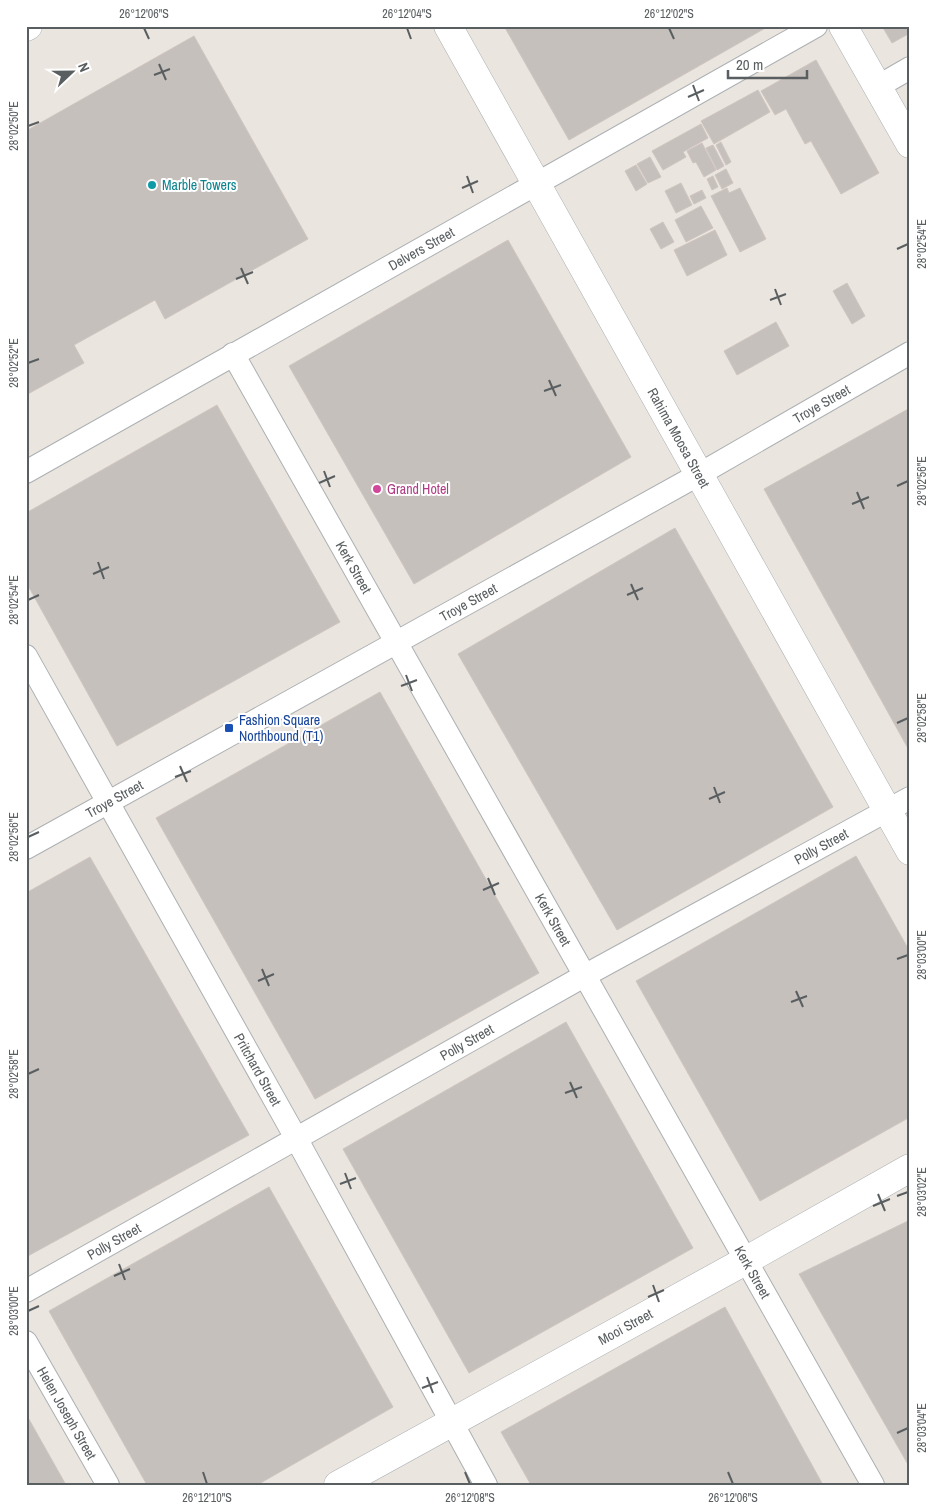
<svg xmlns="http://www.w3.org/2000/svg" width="936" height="1511" font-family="'Archivo Narrow',sans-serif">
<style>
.building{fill:#c6c0bd;stroke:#cfc5bf}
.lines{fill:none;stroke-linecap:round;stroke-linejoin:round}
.minor-casing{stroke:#acb0b2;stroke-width:24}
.tertiary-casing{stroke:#acb0b2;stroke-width:29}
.secondary-casing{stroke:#abb0b3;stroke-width:29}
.minor{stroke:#fff;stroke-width:22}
.tertiary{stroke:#fff;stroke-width:28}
.secondary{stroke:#fff;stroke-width:28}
.ticks{fill:none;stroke:#595e60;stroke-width:2}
.culture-dot{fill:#0f9aa8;stroke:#fff;stroke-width:2}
.hotel-dot{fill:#d1479c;stroke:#fff;stroke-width:2}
.transit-dot{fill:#1a4fb4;stroke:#fff;stroke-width:2}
.labels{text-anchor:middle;stroke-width:4;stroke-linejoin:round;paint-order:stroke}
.culture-label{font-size:14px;fill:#0d838f;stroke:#fff;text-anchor:start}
.street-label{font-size:14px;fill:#595e60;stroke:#fff}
.hotel-label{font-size:14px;fill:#b23c85;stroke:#fff;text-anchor:start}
.transit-label{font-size:14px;fill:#164399;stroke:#fff;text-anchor:start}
.neatline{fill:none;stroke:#595e60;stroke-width:2}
.ticks-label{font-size:12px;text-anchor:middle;fill:#595e60}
</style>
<rect width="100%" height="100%" fill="#ebe5e0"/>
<g class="building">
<polygon points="504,26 769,26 569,140"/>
<polygon points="882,26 910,26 910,33 892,43"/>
<polygon points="194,36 308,239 165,319 155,300 74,345 84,363 26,395 26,131"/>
<polygon points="816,60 879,173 841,194 811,141 805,144 786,109 775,115 761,91"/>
<polygon points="758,90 770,112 714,144 701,121"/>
<polygon points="701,124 708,138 683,152 686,157 663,170 652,151"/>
<polygon points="721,142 731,162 726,165 716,145"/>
<polygon points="702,143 716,170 704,177 696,162 693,163 687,151"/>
<polygon points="713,145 724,166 717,170 706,148"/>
<polygon points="650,157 661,177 648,183 637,164"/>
<polygon points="636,165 647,184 636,191 625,171"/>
<polygon points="726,169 733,183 722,189 715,175"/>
<polygon points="713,176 718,187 712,190 707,179"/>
<polygon points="681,183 692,205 676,213 665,191"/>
<polygon points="727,188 729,193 740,188 766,239 740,252 711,196"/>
<polygon points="702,190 706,198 694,204 690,196"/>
<polygon points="701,206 713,228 686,242 675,220"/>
<polygon points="663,222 674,242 661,249 650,229"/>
<polygon points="715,230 727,255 687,276 674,250"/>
<polygon points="508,240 631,457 414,584 289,366"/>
<polygon points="847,283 865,316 852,324 833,291"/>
<polygon points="776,322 789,346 737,375 724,351"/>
<polygon points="217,405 340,622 117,746 26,582 26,513"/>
<polygon points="910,408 910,752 764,489"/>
<polygon points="675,528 833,807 617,930 458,654"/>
<polygon points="380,692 539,973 315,1099 156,818"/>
<polygon points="856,856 910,952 910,1117 760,1201 636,981"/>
<polygon points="90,857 249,1135 26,1257 26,893"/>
<polygon points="566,1022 693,1248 469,1373 343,1149"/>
<polygon points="269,1187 393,1407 257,1485 147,1485 49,1311"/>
<polygon points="910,1220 910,1468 799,1274"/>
<polygon points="725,1307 823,1485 531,1485 501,1432"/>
<polygon points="26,1414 66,1485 26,1485"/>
</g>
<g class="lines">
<defs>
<g id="minor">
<polyline points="877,87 910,68"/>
<path id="s1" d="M233,354L873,1485"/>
<path id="s2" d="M26,472L816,26"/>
<path id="s3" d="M26,656L296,1138L486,1485"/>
<path id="s4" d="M26,848L698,475L910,353"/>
<path id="s5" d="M26,1291L584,976L910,798"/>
<path id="s6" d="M26,1342L108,1485"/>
</g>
<g id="tertiary">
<path id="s7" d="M448,26L910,851"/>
<polyline points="843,26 910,144"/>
<path id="s8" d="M338,1485L745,1261L910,1168"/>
</g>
<polyline id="secondary" points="26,27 28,26"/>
</defs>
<use href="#minor" class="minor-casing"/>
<use href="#tertiary" class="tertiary-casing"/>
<use href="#secondary" class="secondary-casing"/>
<use href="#minor" class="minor"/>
<use href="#tertiary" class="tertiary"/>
<use href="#secondary" class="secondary"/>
</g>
<path class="ticks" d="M144,28L149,39M407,28L411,39M669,28L674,39M159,64L166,80M154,75L170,69M693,85L699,101M688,97L704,90M28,126L39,122M467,176L473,193M462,188L478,181M897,249L908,244M241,268L248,284M236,279L253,272M775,289L781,305M770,300L786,294M28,363L39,359M549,380L556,396M544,391L561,385M324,471L330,487M319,483L335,476M897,486L908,481M857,492L864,509M852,504L869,497M98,562L104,579M93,574L109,567M631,584L638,600M627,595L643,588M28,600L39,595M406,675L412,691M401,686L417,680M897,723L908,718M180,766L187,782M175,777L191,771M714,787L720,803M709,799L725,792M28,837L39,832M488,878L495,895M483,890L499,883M897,959L908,955M262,969L269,986M258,981L274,974M796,991L803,1007M791,1002L807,996M28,1074L39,1069M570,1082L577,1098M565,1093L582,1087M345,1173L351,1189M340,1184L356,1178M878,1194L885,1211M897,1196L908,1192M873,1206L890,1199M119,1264L125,1280M114,1276L130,1269M653,1285L659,1302M648,1297L664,1290M28,1311L39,1306M427,1377L433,1393M422,1388L438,1382M897,1433L908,1428M203,1472L207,1484M465,1472L470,1484M728,1472L733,1484"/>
<circle class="culture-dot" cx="152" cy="185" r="5"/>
<circle class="hotel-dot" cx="377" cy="489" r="5"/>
<rect class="transit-dot" x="224" y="723" width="10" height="10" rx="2.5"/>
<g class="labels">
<g class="culture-label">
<text x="162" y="190">Marble Towers</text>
</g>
<g class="street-label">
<text dy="5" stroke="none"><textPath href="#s2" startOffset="454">Delvers Street</textPath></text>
<text dy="5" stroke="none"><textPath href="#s4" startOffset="911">Troye Street</textPath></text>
<text dy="5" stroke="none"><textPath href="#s7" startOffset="472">Rahima Moosa Street</textPath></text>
<text dy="5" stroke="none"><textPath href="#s1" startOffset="245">Kerk Street</textPath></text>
<text dy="5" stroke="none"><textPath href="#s4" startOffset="506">Troye Street</textPath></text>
<text dy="5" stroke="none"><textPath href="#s4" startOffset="101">Troye Street</textPath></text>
<text dy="5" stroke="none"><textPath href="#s5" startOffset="911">Polly Street</textPath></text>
<text dy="5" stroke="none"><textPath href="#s1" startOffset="650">Kerk Street</textPath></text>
<text dy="5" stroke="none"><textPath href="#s5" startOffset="506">Polly Street</textPath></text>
<text dy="5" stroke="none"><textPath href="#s3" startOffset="474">Pritchard Street</textPath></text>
<text dy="5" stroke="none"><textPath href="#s5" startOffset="101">Polly Street</textPath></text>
<text dy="5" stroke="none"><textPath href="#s1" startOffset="1055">Kerk Street</textPath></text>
<text dy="5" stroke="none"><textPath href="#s8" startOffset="328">Mooi Street</textPath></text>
<text dy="5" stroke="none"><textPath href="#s6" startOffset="82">Helen Joseph Street</textPath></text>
</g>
<g class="hotel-label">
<text x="387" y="494">Grand Hotel</text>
</g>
<g class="transit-label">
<text x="239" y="725">Fashion Square<tspan x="239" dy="16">Northbound (T1)</tspan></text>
</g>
</g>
<rect width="936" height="1511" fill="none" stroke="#ffffff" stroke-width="55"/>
<g transform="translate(72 72) rotate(68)" stroke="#ffffff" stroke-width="4" paint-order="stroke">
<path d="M0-4L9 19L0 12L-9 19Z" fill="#595e60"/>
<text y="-8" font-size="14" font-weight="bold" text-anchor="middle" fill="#595e60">N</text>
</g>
<path d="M728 70v8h79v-8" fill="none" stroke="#595e60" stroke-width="2.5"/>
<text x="736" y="70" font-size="15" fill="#595e60" stroke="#ffffff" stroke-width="4" paint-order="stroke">20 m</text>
<rect x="28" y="28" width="880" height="1456" class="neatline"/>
<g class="ticks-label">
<text x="144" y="18">26°12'06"S</text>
<text x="407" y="18">26°12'04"S</text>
<text x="669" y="18">26°12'02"S</text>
<text transform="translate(14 126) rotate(-90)" y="4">28°02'50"E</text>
<text transform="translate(922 244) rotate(-90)" y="4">28°02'54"E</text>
<text transform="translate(14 363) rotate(-90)" y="4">28°02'52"E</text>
<text transform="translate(922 481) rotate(-90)" y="4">28°02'56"E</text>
<text transform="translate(14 600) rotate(-90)" y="4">28°02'54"E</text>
<text transform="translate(922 718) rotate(-90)" y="4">28°02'58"E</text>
<text transform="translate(14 837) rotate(-90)" y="4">28°02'56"E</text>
<text transform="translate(922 955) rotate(-90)" y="4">28°03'00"E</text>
<text transform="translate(14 1074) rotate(-90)" y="4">28°02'58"E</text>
<text transform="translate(922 1192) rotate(-90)" y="4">28°03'02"E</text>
<text transform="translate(14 1311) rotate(-90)" y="4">28°03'00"E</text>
<text transform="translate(922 1428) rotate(-90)" y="4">28°03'04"E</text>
<text x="207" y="1502">26°12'10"S</text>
<text x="470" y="1502">26°12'08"S</text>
<text x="733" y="1502">26°12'06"S</text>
</g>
</svg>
